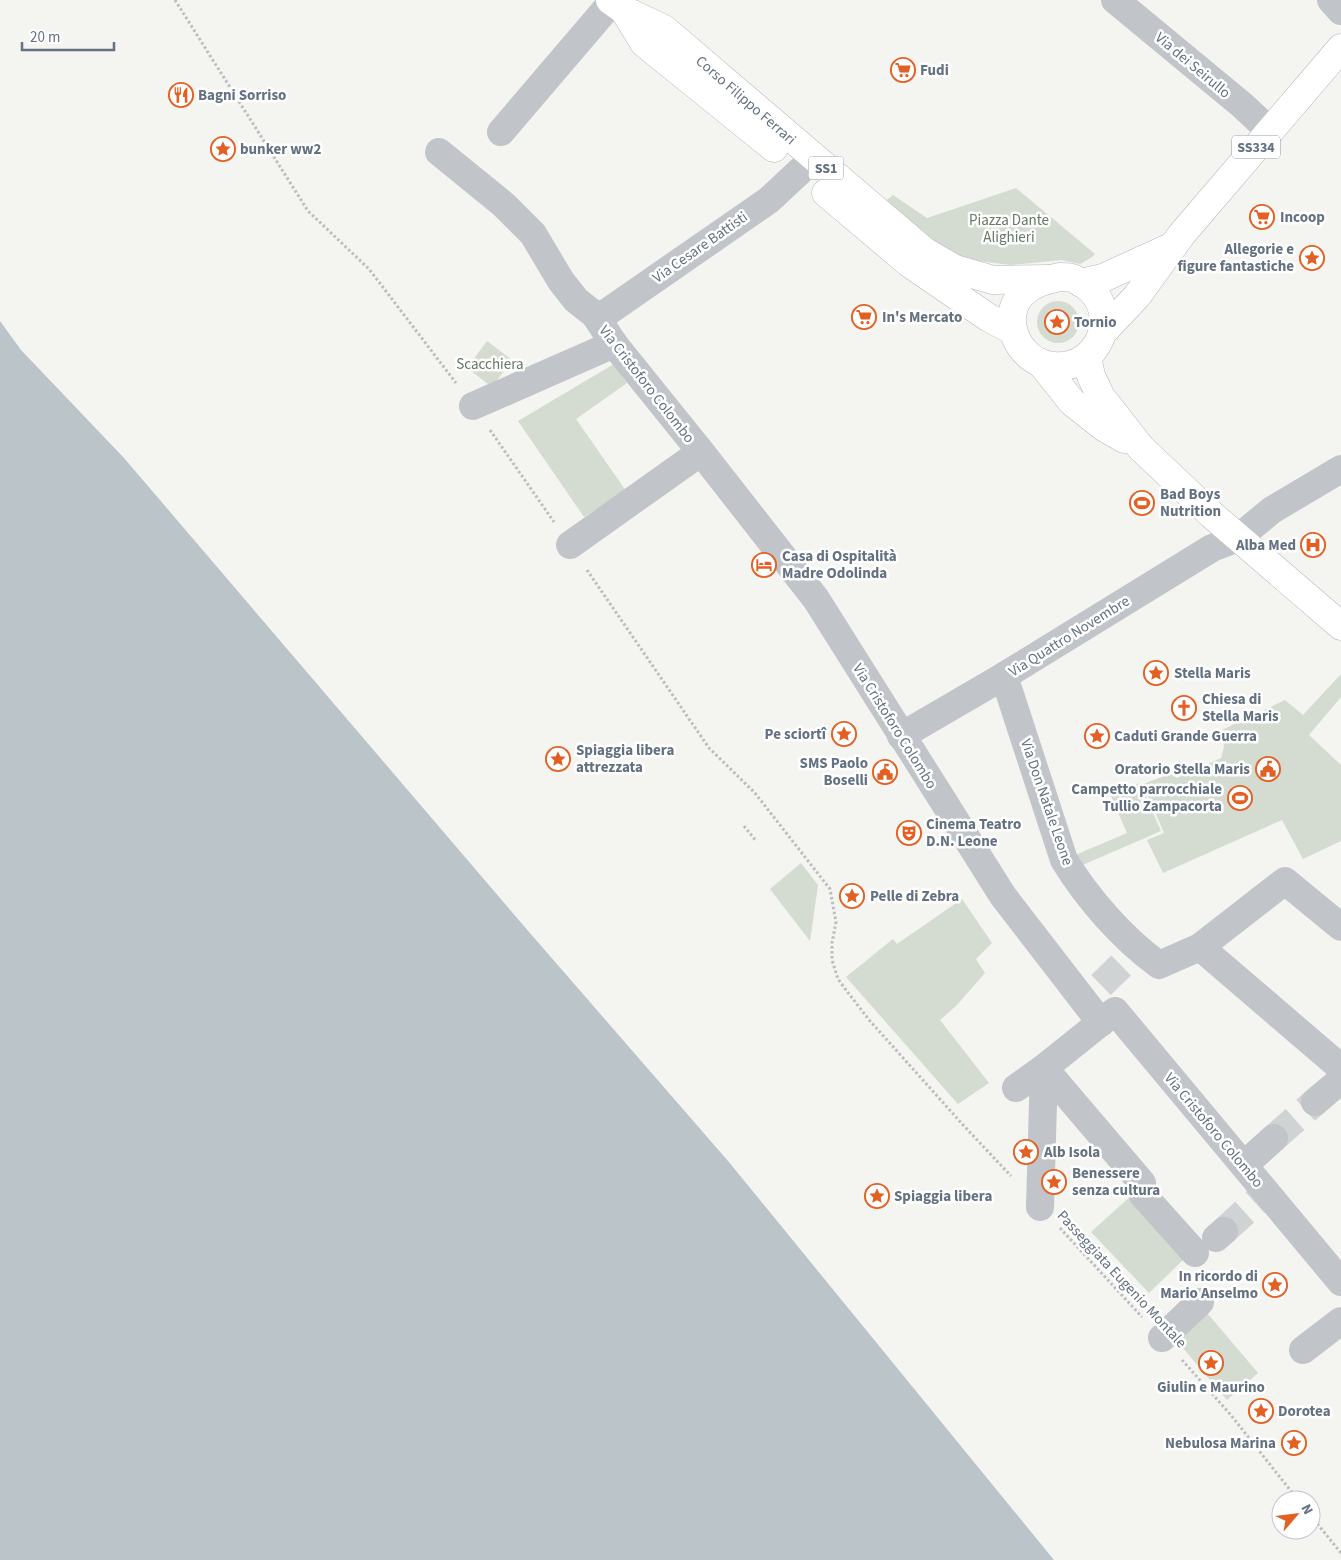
<svg xmlns="http://www.w3.org/2000/svg" width="1341" height="1560" font-family="'Source Sans 3',sans-serif">
<style>
.green{fill:#d4dbd1}
.water{fill:#bac4c9}
.lines{fill:none;stroke-linecap:round;stroke-linejoin:round}
.street-tunnel{stroke:#d0d3d4;stroke-width:28;stroke-dasharray:28 14;stroke-linecap:butt}
.primary-casing{stroke:#b4b8bc;stroke-width:29}
.path{stroke:#bbbdbf;stroke-width:3;stroke-dasharray:2.5 2.5;stroke-linecap:butt}
.street{stroke:#c1c4c8;stroke-width:28}
.primary{stroke:#fff;stroke-width:28}
.labels{text-anchor:middle;stroke-width:5;stroke-linejoin:round;paint-order:stroke}
.shield{fill:#fff;stroke:#929ca7;stroke-width:1}
.shield-label{font-size:14px;font-weight:bold;fill:#637181}
.street-label{font-size:15px;fill:#637181;stroke:#fff}
.poi-label{font-size:15px;font-weight:bold;fill:#637181;stroke:#fff;text-anchor:start}
.park-label{font-size:15px;fill:#647862;stroke:#fff}
</style>
<rect width="100%" height="100%" fill="#f4f4f0"/>
<g class="green">
<polygon points="1016,188 1095,254 1092,257 1080,264 1062,260 1011,265 978,261 957,257 938,247 886,201 893,195 927,218"/>
<circle cx="1058" cy="322" r="21"/>
<polygon points="487,341 512,360 492,387 467,368"/>
<polygon points="614,364 627,383 576,419 626,491 584,517 518,421"/>
<polygon points="1341,674 1341,697 1309,735 1341,765 1341,841 1303,859 1282,820 1163,873 1147,840 1164,833 1143,784 1170,774 1177,778 1221,758 1224,747 1222,730 1285,700 1303,715"/>
<polygon points="1140,783 1161,831 1078,867 1073,856 1127,833 1111,796"/>
<polygon points="801,863 818,885 810,941 770,889"/>
<polygon points="962,899 992,943 976,959 985,973 956,1006 940,1020 989,1083 958,1104 846,977 893,939 897,944"/>
<polygon points="1132,1195 1187,1256 1149,1293 1091,1232"/>
<polygon points="1202,1307 1258,1373 1227,1400 1172,1335"/>
</g>
<polygon class="water" points="0,321 21,350 124,458 523,925 728,1161 1054,1560 0,1560"/>
<g class="lines">
<g class="street-tunnel">
<polyline points="1101,985 1130,957"/>
<polyline points="1274,1138 1315,1102"/>
<polyline points="1224,1231 1258,1200"/>
</g>
<defs>
<g id="primary">
<polyline points="610,0 624,10 664,29 924,251 955,269 993,280 1048,279"/>
<polyline points="624,10 644,43 774,148"/>
<polyline points="826,193 909,263 989,318 1012,330"/>
<path d="M1060,277C1064,277 1068,277 1072,278C1076,279 1081,283 1085,285C1123,312 1099,371 1053,366C1020,363 998,320 1022,294C1033,283 1046,280 1060,277Z"/>
<polyline points="1081,283 1103,278 1171,247"/>
<polyline points="1103,332 1137,296 1182,234 1341,48"/>
<polyline points="1087,357 1091,376 1101,397 1141,448 1212,515 1341,626"/>
<polyline points="1041,363 1072,402 1105,428 1124,439"/>
</g>
</defs>
<use href="#primary" class="primary-casing"/>
<g class="path">
<polyline points="175,0 308,211 369,269 456,383"/>
<polyline points="490,430 554,522"/>
<polyline points="587,570 709,748 755,793 830,889 836,922 832,943 832,960 838,979 846,990 870,1021 964,1126 1011,1176"/>
<polyline points="744,826 756,841"/>
<polyline points="1060,1228 1142,1317"/>
<polyline points="1182,1360 1230,1414 1298,1500"/>
<polyline points="1311,1516 1341,1553"/>
</g>
<g class="street">
<polyline points="1115,0 1242,105 1270,131"/>
<polyline points="1331,0 1341,11"/>
<polyline points="501,132 612,2"/>
<polyline points="439,152 504,205 533,234 561,281 576,300 595,315 614,344 701,452 816,599 1003,896 1101,1023"/>
<polyline points="595,315 606,313 769,200 800,171"/>
<polyline points="473,406 614,344"/>
<polyline points="570,545 701,452"/>
<path d="M1004,676L1064,860C1088,899 1122,938 1159,965L1200,947L1285,881L1341,927"/>
<polyline points="901,736 1004,676 1212,548 1238,538 1272,510 1341,469"/>
<polyline points="1200,947 1341,1068"/>
<polyline points="1016,1088 1044,1068 1115,1011 1341,1282"/>
<polyline points="1315,1102 1341,1080"/>
<polyline points="1244,1165 1274,1138"/>
<polyline points="1040,1207 1044,1068 1142,1183 1143,1195 1195,1253"/>
<polyline points="1216,1238 1224,1231"/>
<polyline points="1162,1338 1200,1302"/>
<polyline points="1303,1350 1341,1321"/>
</g>
<use href="#primary" class="primary"/>
</g>
<defs>
<symbol id="supermarket-ring" viewBox="-11 -11 22 22"><circle r="9.5" fill="#fff" stroke="#e26023" stroke-width="1.5"/><path d="M-6-5.5h2.5l.6 2H6L4.5 2H-2.5L-4.4-4H-6ZM-1.5 3.2a1.3 1.3 0 1 0 .1 0ZM3 3.2a1.3 1.3 0 1 0 .1 0Z" fill="#e26023"/></symbol>
<symbol id="restaurant-ring" viewBox="-11 -11 22 22"><circle r="9.5" fill="#fff" stroke="#e26023" stroke-width="1.5"/><path d="M-5-6h1v4h1v-4h1v4h1v-4h1v5L-1.5 .5V6h-2V.5L-5-1ZM5-6V6H3V1.5H1.5Q1.5-4 5-6Z" fill="#e26023"/></symbol>
<symbol id="sight-ring" viewBox="-11 -11 22 22"><circle r="9.5" fill="#fff" stroke="#e26023" stroke-width="1.5"/><path d="M0-6L1.8-2.2L6-1.7L2.9 1.2L3.7 5.4L0 3.3L-3.7 5.4L-2.9 1.2L-6-1.7L-1.8-2.2Z" fill="#e26023"/></symbol>
<symbol id="stadium-ring" viewBox="-11 -11 22 22"><circle r="9.5" fill="#fff" stroke="#e26023" stroke-width="1.5"/><path d="M0-5a6.5 5 0 1 0 0 10a6.5 5 0 1 0 0-10ZM-3.5-1.8h7v3.6h-7Z" fill="#e26023"/></symbol>
<symbol id="hospital-ring" viewBox="-11 -11 22 22"><circle r="9.5" fill="#fff" stroke="#e26023" stroke-width="1.5"/><path d="M-5-5h3v3.5h4V-5h3V5h-3V1.5h-4V5h-3Z" fill="#e26023"/></symbol>
<symbol id="hotel-ring" viewBox="-11 -11 22 22"><circle r="9.5" fill="#fff" stroke="#e26023" stroke-width="1.5"/><path d="M-6-4.5h1.5V1H6V5H4.5V3h-9V5H-6ZM-4 0a1.8 1.8 0 1 1 3.6 0ZM.5 0V-2.5h3Q6-2.5 6 0Z" fill="#e26023"/></symbol>
<symbol id="church-ring" viewBox="-11 -11 22 22"><circle r="9.5" fill="#fff" stroke="#e26023" stroke-width="1.5"/><path d="M-1.2-6h2.4v3.5h3.3v2.4h-3.3V6h-2.4V-.1h-3.3v-2.4h3.3Z" fill="#e26023"/></symbol>
<symbol id="civic-ring" viewBox="-11 -11 22 22"><circle r="9.5" fill="#fff" stroke="#e26023" stroke-width="1.5"/><path d="M-.6-6.5H3V-4.5H.6V-3L4-1V1h2V6H-6V1h2V-1L-.6-3ZM-1.2 2.5V6h2.4V2.5Z" fill="#e26023"/></symbol>
<symbol id="theatre-ring" viewBox="-11 -11 22 22"><circle r="9.5" fill="#fff" stroke="#e26023" stroke-width="1.5"/><path d="M-5-5.5Q0-4 5-5.5V0Q5 5 0 6Q-5 5-5 0ZM-3.3-2.5H-1v1.5H-3.3ZM1-2.5H3.3v1.5H1ZM-2.8 1Q0 5.5 2.8 1Z" fill="#e26023"/></symbol>
</defs>
<g fill-rule="evenodd">
<use href="#supermarket-ring" x="889" y="56" width="28" height="28"/>
<use href="#restaurant-ring" x="167" y="81" width="28" height="28"/>
<use href="#sight-ring" x="209" y="135" width="28" height="28"/>
<use href="#supermarket-ring" x="1248" y="203" width="28" height="28"/>
<use href="#sight-ring" x="1298" y="244" width="28" height="28"/>
<use href="#supermarket-ring" x="850" y="303" width="28" height="28"/>
<use href="#sight-ring" x="1043" y="308" width="28" height="28"/>
<use href="#stadium-ring" x="1128" y="489" width="28" height="28"/>
<use href="#hospital-ring" x="1299" y="531" width="28" height="28"/>
<use href="#hotel-ring" x="750" y="551" width="28" height="28"/>
<use href="#sight-ring" x="1142" y="659" width="28" height="28"/>
<use href="#church-ring" x="1170" y="694" width="28" height="28"/>
<use href="#sight-ring" x="830" y="720" width="28" height="28"/>
<use href="#sight-ring" x="1083" y="722" width="28" height="28"/>
<use href="#sight-ring" x="544" y="745" width="28" height="28"/>
<use href="#civic-ring" x="1254" y="755" width="28" height="28"/>
<use href="#civic-ring" x="871" y="758" width="28" height="28"/>
<use href="#stadium-ring" x="1226" y="784" width="28" height="28"/>
<use href="#theatre-ring" x="895" y="819" width="28" height="28"/>
<use href="#sight-ring" x="838" y="882" width="28" height="28"/>
<use href="#sight-ring" x="1012" y="1138" width="28" height="28"/>
<use href="#sight-ring" x="1040" y="1168" width="28" height="28"/>
<use href="#sight-ring" x="863" y="1182" width="28" height="28"/>
<use href="#sight-ring" x="1261" y="1271" width="28" height="28"/>
<use href="#sight-ring" x="1197" y="1349" width="28" height="28"/>
<use href="#sight-ring" x="1247" y="1397" width="28" height="28"/>
<use href="#sight-ring" x="1280" y="1429" width="28" height="28"/>
</g>
<g class="labels">
<g class="shield">
<rect x="1232" y="135.5" width="48" height="23" rx="4"/>
<rect x="808.5" y="156.5" width="35" height="23" rx="4"/>
</g>
<g class="shield-label">
<text x="1256" y="152">SS334</text>
<text x="826" y="173">SS1</text>
</g>
<g class="street-label">
<text transform="translate(1193 65) rotate(40)" y="5">Via dei Seirullo</text>
<text transform="translate(746 100) rotate(41)" y="5">Corso Filippo Ferrari</text>
<text transform="translate(700 247) rotate(-35)" y="5">Via Cesare Battisti</text>
<text transform="translate(647 384) rotate(52)" y="5">Via Cristoforo Colombo</text>
<text transform="translate(1069 636) rotate(-32)" y="5">Via Quattro Novembre</text>
<text transform="translate(895 726) rotate(58)" y="5">Via Cristoforo Colombo</text>
<text transform="translate(1047 802) rotate(71)" y="5">Via Don Natale Leone</text>
<text transform="translate(1214 1130) rotate(50)" y="5">Via Cristoforo Colombo</text>
<text transform="translate(1122 1279) rotate(47)" y="5">Passeggiata Eugenio Montale</text>
</g>
<g class="poi-label">
<text x="920" y="75">Fudi</text>
<text x="198" y="100">Bagni Sorriso</text>
<text x="240" y="154">bunker ww2</text>
<text x="1280" y="222">Incoop</text>
<text x="1294" y="254" text-anchor="end">Allegorie e<tspan x="1294" dy="17">figure fantastiche</tspan></text>
<text x="882" y="322">In's Mercato</text>
<text x="1074" y="327">Tornio</text>
<text x="1160" y="499">Bad Boys<tspan x="1160" dy="17">Nutrition</tspan></text>
<text x="1296" y="550" text-anchor="end">Alba Med</text>
<text x="782" y="561">Casa di Ospitalità<tspan x="782" dy="17">Madre Odolinda</tspan></text>
<text x="1174" y="678">Stella Maris</text>
<text x="1202" y="704">Chiesa di<tspan x="1202" dy="17">Stella Maris</tspan></text>
<text x="826" y="739" text-anchor="end">Pe sciortî</text>
<text x="1114" y="741">Caduti Grande Guerra</text>
<text x="576" y="755">Spiaggia libera<tspan x="576" dy="17">attrezzata</tspan></text>
<text x="868" y="768" text-anchor="end">SMS Paolo<tspan x="868" dy="17">Boselli</tspan></text>
<text x="1250" y="774" text-anchor="end">Oratorio Stella Maris</text>
<text x="1222" y="794" text-anchor="end">Campetto parrocchiale<tspan x="1222" dy="17">Tullio Zampacorta</tspan></text>
<text x="926" y="829">Cinema Teatro<tspan x="926" dy="17">D.N. Leone</tspan></text>
<text x="870" y="901">Pelle di Zebra</text>
<text x="1044" y="1157">Alb Isola</text>
<text x="1072" y="1178">Benessere<tspan x="1072" dy="17">senza cultura</tspan></text>
<text x="894" y="1201">Spiaggia libera</text>
<text x="1258" y="1281" text-anchor="end">In ricordo di<tspan x="1258" dy="17">Mario Anselmo</tspan></text>
<text x="1211" y="1392" text-anchor="middle">Giulin e Maurino</text>
<text x="1278" y="1416">Dorotea</text>
<text x="1276" y="1448" text-anchor="end">Nebulosa Marina</text>
</g>
<g class="park-label">
<text x="1009" y="225">Piazza Dante<tspan x="1009" dy="17">Alighieri</tspan></text>
<text x="490" y="369">Scacchiera</text>
</g>
</g>
<g transform="translate(1296 1515) rotate(62)"><circle r="24" fill="#ffffff" stroke="#c1c6cd"/>
<path d="M0-4L9 19L0 12L-9 19Z" fill="#e26023"/>
<text y="-8" font-size="14" font-weight="bold" text-anchor="middle" fill="#637181">N</text>
</g>
<path d="M22 42v8h92v-8" fill="none" stroke="#637181" stroke-width="2.5"/>
<text x="30" y="42" font-size="15" fill="#637181" stroke="#ffffff" stroke-width="4" paint-order="stroke">20 m</text>
</svg>
